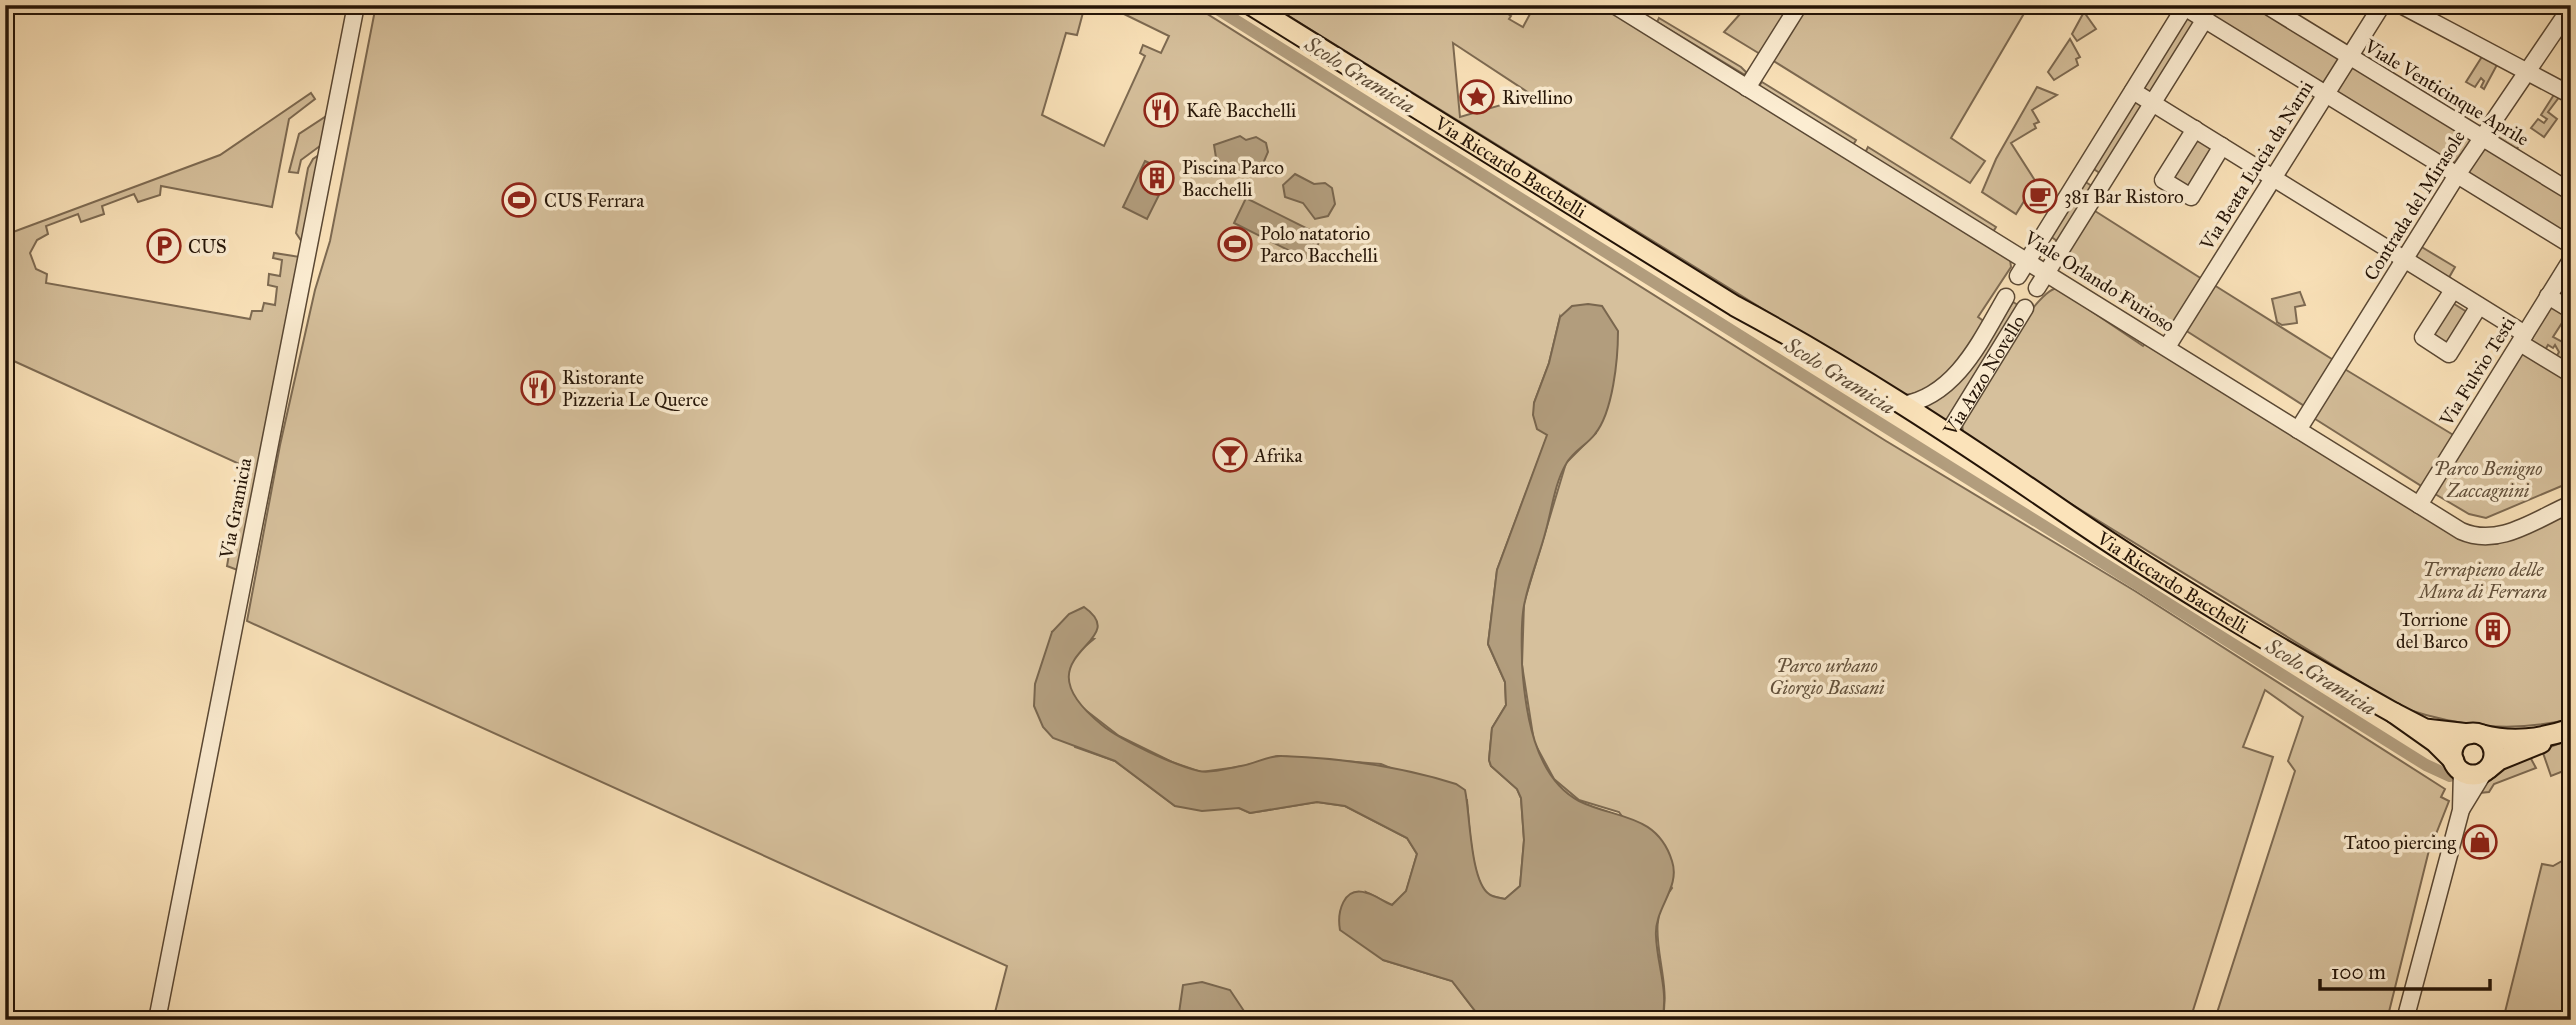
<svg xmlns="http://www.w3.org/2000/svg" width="2576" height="1025" font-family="'IM FELL Great Primer',serif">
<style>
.green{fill:#d6c09c;stroke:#7d6a52;stroke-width:2;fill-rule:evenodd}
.water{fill:#b29d7d;stroke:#79664e;stroke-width:2}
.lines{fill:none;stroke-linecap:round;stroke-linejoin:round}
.canal{stroke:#b29d7d;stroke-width:12}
.minor-casing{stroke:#5a4834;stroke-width:19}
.major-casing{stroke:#241407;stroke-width:23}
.minor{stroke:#fcedd2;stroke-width:16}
.major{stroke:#fbe3ba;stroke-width:19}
.labels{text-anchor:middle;stroke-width:7;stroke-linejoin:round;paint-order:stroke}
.street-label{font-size:19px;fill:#241407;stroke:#fcedd2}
.poi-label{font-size:19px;fill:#241407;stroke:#fcedd2;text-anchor:start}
.park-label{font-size:19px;font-style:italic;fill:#62503b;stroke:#fcedd2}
.water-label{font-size:21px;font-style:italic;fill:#5d4b36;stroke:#fcedd2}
</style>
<rect width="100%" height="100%" fill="#fbe3ba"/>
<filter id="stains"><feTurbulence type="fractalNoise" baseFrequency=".00286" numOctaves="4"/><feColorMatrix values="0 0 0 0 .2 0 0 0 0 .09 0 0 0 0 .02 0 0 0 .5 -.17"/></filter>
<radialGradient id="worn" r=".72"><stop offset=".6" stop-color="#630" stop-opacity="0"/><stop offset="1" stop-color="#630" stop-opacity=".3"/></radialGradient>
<g class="green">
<path d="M376,5H1085L1077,35L1066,33L1042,115L1104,146L1145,56L1140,53L1143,45L1161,53L1169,36L1124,14L1088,5H1193L1886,441L2135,591L2445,789L2441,797L2449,801L2436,834H2433L2387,1020L2215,1019L2295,771L2288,761L2303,717L2265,690L2243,747L2273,757L2190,1020H1662C1674,975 1639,927 1672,888L1619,812L1579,800L1554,779L1534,742L1522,665L1524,603L1566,463L1596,433L1560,317L1549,363L1534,403L1548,434L1497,570L1488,644L1505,682L1506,705L1492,728L1489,760L1491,766L1517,789L1521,798L1524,840L1520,886L1505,899C1500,898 1492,897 1488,894C1471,881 1469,821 1467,800L1381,764L1278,756L1245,766L1201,772L1172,762L1119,736L1079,705L1067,684L1069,666L1076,654L1094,639L1052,632L1075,747L1115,761L1175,806L1239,808L1250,813L1317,802L1345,806L1407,838L1417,854L1406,892L1392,905L1366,892L1383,960L1452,981L1482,1020H993L1007,966L247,621L280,445L315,290L330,241Z"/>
<path d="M1271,5H1505L1502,10L1511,16L1509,19L1523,27L1530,14L1518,5H1603L1983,240L2010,259L2011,267L1978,317L1985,322C1965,352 1943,394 1902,395ZM1453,43L1532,95V96L1460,117Z"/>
<polygon points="1748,5 1790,5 1760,54 1724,32"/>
<polygon points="1808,5 2029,5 1951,138 1985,161 1970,183 1772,60"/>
<polygon points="2214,5 2252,5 2341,59 2323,86 2208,15"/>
<polygon points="2084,12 2096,29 2077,41 2072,34"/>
<polygon points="2187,14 2199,21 2153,95 2141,88"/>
<polygon points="1659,18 1741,67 1746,72 1745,75 1657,22"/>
<polygon points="2070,39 2080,57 2076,59 2078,65 2054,80 2048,72"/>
<polygon points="2483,55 2498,63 2484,89 2481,87 2484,81 2481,78 2475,87 2466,82"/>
<polygon points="2349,65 2472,140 2454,163 2455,167 2332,92"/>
<polygon points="1762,82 1856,140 1853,145 1759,86"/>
<polygon points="2037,87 2057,95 2032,110 2039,122 2034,124 2036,128 2011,143 2036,182 2016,214 1982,192 1996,159"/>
<polygon points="311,93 315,99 289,119 272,207 161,186 160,195 138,202 134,194 102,206 104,214 81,222 78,214 46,226 48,234 37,240 30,253 36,269 47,274 46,283 250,319 252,311 262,311 264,303 275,305 277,287 268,285 269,274 280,276 282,260 273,258 274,253 300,257 240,571 227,566 244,466 5,357 5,235 220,155"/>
<polygon points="2555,93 2560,96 2548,112 2557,119 2544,137 2531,128 2538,119 2544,123 2547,119 2541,115"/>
<polygon points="2135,98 2146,105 2103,175 2092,168"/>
<polygon points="331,113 324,143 301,160 298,173 289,172 299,134"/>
<polygon points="2500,123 2524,139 2517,149 2492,134"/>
<polygon points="2195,136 2215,148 2189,190 2170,178"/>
<polygon points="2481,146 2571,200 2571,239 2464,173"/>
<polygon points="1868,147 1996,227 1993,232 1865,153"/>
<polygon points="322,153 304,245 296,233 308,168 313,159"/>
<polygon points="2084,181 2095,188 2060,243 2050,236"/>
<polygon points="2095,211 2202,279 2174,325 2077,267 2069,257 2069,249"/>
<polygon points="2420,246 2455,267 2447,281 2415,259"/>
<polygon points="2214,285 2335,361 2306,407 2185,330"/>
<path d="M2057,288L2143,346L2146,342L2467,541L2497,544L2571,511V719C2512,733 2460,727 2403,708L1972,443L1963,433L1962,423C1977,397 2032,292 2057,288Z"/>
<polygon points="2300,292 2305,305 2295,307 2297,323 2282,325 2277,322 2272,299"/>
<polygon points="2013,302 2018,305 1946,422 1924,407 1983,350"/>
<polygon points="2451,302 2467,312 2446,346 2430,336"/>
<polygon points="2551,305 2567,315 2553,337 2566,344 2571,342 2571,359 2566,366 2555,359 2559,352 2555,345 2553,348 2548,345 2544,352 2527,342"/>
<polygon points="2523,350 2571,380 2571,482 2486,518 2469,514 2435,494"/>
<polygon points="2343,368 2455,436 2423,487 2312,417"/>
<polygon points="2571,739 2571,768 2551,776 2542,750"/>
<polygon points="2529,755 2536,768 2494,784 2489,792 2479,793 2493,773"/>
<polygon points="2571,856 2571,1020 2503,1020 2542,864 2553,866"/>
</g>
<g class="water">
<polygon points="1240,136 1246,140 1256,137 1266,143 1268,152 1259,173 1222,169 1217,164 1214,145"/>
<polygon points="1145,161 1170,173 1147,219 1123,207"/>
<polygon points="1295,174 1314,184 1325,183 1332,188 1335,204 1328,216 1315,219 1303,203 1285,197 1283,185"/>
<polygon points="1246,198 1322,236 1310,261 1234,223"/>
<path d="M1588,304L1602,306L1618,331C1618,359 1613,412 1595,434C1587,445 1573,451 1566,464C1555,483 1552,508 1546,530C1540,554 1530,577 1525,601C1520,620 1522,645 1522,664C1525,711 1534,777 1579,801C1615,819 1657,813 1672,861C1681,888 1654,908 1656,936C1657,965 1669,991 1662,1020H1482L1452,981L1383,960L1340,930C1337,913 1343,885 1367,893C1376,895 1383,902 1392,905L1406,891L1417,854L1407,838L1345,806L1317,802L1250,813L1239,808L1202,811L1175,806L1115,761L1053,738L1043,727L1034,706L1035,684L1052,632L1069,614L1084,607C1137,644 1013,653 1102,725C1120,740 1176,766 1199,771C1211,774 1229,768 1241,766C1255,764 1268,755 1282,756C1341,758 1399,766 1456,784L1465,790C1470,812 1470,881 1489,894C1492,897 1501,898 1505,899L1520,886L1524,840L1521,798L1517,789L1491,766L1489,760L1492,728L1506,705L1505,682L1488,644L1497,570L1547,435L1537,429L1533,415L1534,403L1549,363L1560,317L1572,306Z"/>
<polygon points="1202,982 1230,990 1244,1011 1245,1020 1178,1020 1183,985"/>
</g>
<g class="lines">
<polyline class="canal" points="1211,5 2426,765 2450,776"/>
<defs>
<g id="minor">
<path d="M1614,5L2461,531C2499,548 2536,519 2571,504"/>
<polyline points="2181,5 2571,245"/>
<polyline points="2266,5 2571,192"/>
<polyline points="2401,5 2571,95"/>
<polyline points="1747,88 1799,5"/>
<polyline points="2133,91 2525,334"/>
<polyline points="2195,129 2163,180 2191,197 2222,146"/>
<polyline points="2018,276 2186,5"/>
<polyline points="2037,288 2205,19 2206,5"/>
<polyline points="2453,290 2423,337 2449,354 2479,306"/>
<polyline points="2548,296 2571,310"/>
<polyline points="2520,343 2571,374"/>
<polyline points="2167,347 2382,5"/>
<path d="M1902,405C1956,396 1981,340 2006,297"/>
<polyline points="2298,430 2457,175 2571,7"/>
<path id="s1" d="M1948,433L2025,308"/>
<polyline points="2419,505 2571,260"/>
<polyline points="2462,808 2484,772"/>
<polyline points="157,1020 356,5"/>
<polyline points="2405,1020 2461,810 2462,771"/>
</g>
<g id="major">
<path id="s2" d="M1251,5L1735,306C1849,367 1957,438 2063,511C2169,584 2282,650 2394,713"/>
<circle cx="2473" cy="754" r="21"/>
<path d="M2482,735C2513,743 2541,739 2571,729"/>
<polyline points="2454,761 2435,742 2394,713 2425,729 2469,734"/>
<polyline points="2488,769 2499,760 2541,743"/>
</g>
</defs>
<use href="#minor" class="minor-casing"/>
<use href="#major" class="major-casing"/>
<use href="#minor" class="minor"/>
<use href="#major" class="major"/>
</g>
<defs>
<symbol id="sight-ring" viewBox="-11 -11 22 22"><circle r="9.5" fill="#fcedd2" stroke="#8f2418" stroke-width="1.5"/><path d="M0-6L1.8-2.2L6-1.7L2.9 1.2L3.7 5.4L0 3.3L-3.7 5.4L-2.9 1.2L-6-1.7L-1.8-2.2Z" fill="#8f2418"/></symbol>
<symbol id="restaurant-ring" viewBox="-11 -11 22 22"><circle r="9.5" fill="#fcedd2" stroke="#8f2418" stroke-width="1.5"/><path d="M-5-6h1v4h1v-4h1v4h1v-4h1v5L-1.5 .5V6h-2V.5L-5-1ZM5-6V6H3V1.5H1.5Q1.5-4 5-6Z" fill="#8f2418"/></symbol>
<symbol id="building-ring" viewBox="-11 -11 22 22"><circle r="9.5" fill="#fcedd2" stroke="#8f2418" stroke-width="1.5"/><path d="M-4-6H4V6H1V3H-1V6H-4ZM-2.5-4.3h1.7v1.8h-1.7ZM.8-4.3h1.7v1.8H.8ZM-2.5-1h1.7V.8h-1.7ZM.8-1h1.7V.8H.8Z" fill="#8f2418"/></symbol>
<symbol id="cafe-ring" viewBox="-11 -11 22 22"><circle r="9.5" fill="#fcedd2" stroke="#8f2418" stroke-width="1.5"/><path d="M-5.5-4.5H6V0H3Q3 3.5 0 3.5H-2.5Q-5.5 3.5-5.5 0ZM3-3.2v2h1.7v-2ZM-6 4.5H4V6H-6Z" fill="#8f2418"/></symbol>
<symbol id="stadium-ring" viewBox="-11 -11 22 22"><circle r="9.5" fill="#fcedd2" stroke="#8f2418" stroke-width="1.5"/><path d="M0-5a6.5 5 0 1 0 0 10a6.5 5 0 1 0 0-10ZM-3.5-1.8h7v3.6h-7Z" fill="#8f2418"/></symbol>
<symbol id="parking-ring" viewBox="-11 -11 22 22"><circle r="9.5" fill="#fcedd2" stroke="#8f2418" stroke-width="1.5"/><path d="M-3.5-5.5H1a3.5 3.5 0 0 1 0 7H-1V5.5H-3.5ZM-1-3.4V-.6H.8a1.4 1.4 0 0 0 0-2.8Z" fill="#8f2418"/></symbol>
<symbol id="bar-ring" viewBox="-11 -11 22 22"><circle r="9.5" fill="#fcedd2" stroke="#8f2418" stroke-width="1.5"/><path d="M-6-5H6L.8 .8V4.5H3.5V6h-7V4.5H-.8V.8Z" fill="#8f2418"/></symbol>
<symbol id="shop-ring" viewBox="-11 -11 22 22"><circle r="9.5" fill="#fcedd2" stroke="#8f2418" stroke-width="1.5"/><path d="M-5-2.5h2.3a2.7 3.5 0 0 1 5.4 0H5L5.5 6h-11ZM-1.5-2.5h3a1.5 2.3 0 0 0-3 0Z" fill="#8f2418"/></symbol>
</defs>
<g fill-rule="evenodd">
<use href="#sight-ring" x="1458" y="78" width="38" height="38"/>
<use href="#restaurant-ring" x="1142" y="91" width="38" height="38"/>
<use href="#building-ring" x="1138" y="159" width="38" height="38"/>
<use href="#cafe-ring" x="2021" y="177" width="38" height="38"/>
<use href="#stadium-ring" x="500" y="181" width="38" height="38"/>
<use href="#stadium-ring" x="1216" y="225" width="38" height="38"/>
<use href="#parking-ring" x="145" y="227" width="38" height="38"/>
<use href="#restaurant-ring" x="519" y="369" width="38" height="38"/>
<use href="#bar-ring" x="1211" y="436" width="38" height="38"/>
<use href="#building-ring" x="2474" y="611" width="38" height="38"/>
<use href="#shop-ring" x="2461" y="823" width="38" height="38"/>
</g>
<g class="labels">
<g class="street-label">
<text transform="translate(2447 92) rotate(31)" y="7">Viale Venticinque Aprile</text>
<text transform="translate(2256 165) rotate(-58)" y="7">Via Beata Lucia da Narni</text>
<text dy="7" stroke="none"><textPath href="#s2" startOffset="306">Via Riccardo Bacchelli</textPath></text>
<text transform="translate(2414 205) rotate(-58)" y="7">Contrada del Mirasole</text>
<text transform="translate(2100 281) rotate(32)" y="7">Viale Orlando Furioso</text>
<text transform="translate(2477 371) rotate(-58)" y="7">Via Fulvio Testi</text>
<text dy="7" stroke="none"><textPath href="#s1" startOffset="68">Via Azzo Novello</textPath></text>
<text transform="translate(235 508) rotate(-79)" y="7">Via Gramicia</text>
<text dy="7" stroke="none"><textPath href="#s2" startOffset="1088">Via Riccardo Bacchelli</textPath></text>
</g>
<g class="poi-label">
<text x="1502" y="104">Rivellino</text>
<text x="1186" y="117">Kafè Bacchelli</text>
<text x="1182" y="174">Piscina Parco<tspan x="1182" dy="22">Bacchelli</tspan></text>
<text x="2064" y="203">381 Bar Ristoro</text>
<text x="544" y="207">CUS Ferrara</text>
<text x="1260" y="240">Polo natatorio<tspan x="1260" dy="22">Parco Bacchelli</tspan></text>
<text x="188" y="253">CUS</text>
<text x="562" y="384">Ristorante<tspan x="562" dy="22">Pizzeria Le Querce</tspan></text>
<text x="1254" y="462">Afrika</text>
<text x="2468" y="626" text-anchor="end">Torrione<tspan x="2468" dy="22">del Barco</tspan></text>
<text x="2456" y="849" text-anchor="end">Tatoo piercing</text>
</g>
<g class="park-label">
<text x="2488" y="475">Parco Benigno<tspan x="2488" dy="22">Zaccagnini</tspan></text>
<text x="2483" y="576">Terrapieno delle<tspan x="2483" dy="22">Mura di Ferrara</tspan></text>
<text x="1827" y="672">Parco urbano<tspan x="1827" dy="22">Giorgio Bassani</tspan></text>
</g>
<g class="water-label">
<text transform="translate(1360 75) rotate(32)" y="7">Scolo Gramicia</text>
<text transform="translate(1840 376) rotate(32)" y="7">Scolo Gramicia</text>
<text transform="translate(2321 677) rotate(32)" y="7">Scolo Gramicia</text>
</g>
</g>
<rect width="2576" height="1025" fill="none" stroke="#fbe3ba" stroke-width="28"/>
<rect x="7" y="7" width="2562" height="1011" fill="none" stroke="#241407" stroke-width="3.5"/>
<rect x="14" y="14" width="2548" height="997" fill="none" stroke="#241407" stroke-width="2"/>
<path d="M2320 979v10h170v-10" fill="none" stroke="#241407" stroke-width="3.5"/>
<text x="2331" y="979" font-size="21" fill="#241407" stroke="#fcedd2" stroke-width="5" paint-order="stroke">100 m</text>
<rect width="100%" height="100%" filter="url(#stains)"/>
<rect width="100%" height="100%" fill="url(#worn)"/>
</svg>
